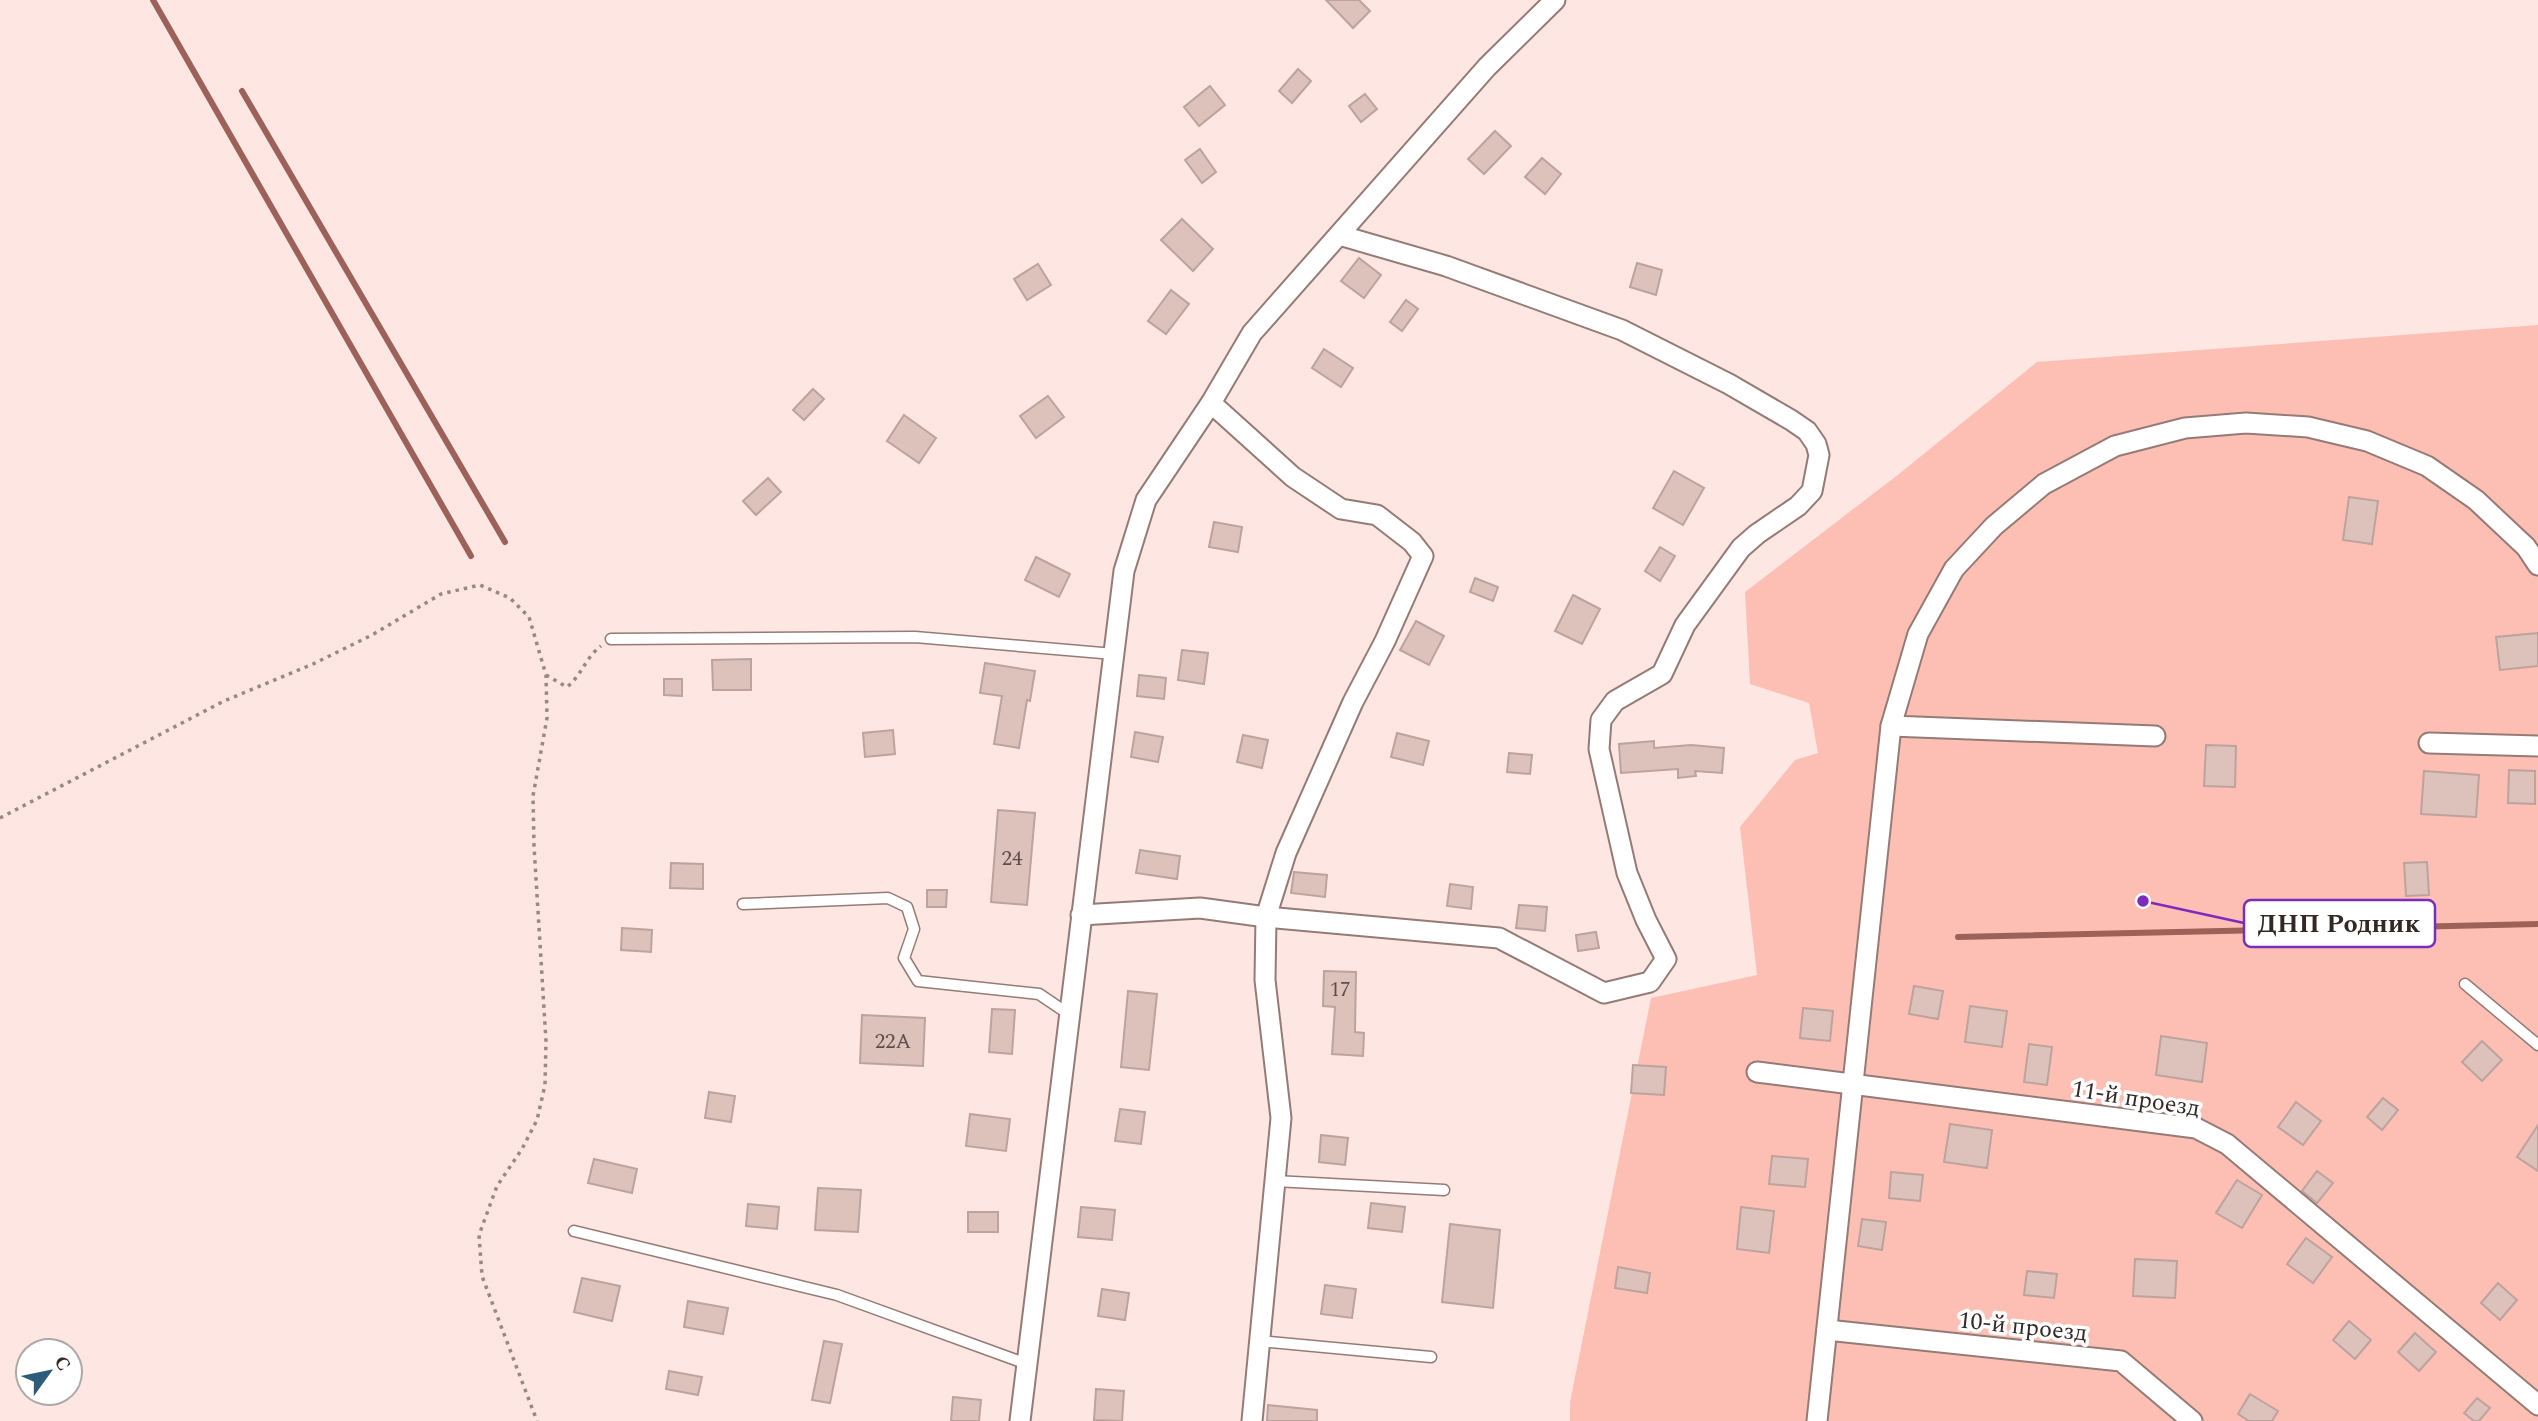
<svg xmlns="http://www.w3.org/2000/svg" width="2538" height="1421" font-family="Spectral,serif">
<style>
.garden{fill:#fdbfb4}
.lines{fill:none;stroke-linecap:round;stroke-linejoin:round}
.stream{stroke:#9c6158;stroke-width:6}
.building{fill:#ddc1bb;stroke:#bda29d;stroke-width:2}
.service-casing{stroke:#957b76;stroke-width:13}
.minor-casing{stroke:#957b76;stroke-width:23}
.path{stroke:#9a8885;stroke-width:3.5;stroke-dasharray:3.5 5;stroke-linecap:butt}
.service{stroke:#fff;stroke-width:10}
.minor{stroke:#fff;stroke-width:19}
.labels{text-anchor:middle;stroke-width:7;stroke-linejoin:round;paint-order:stroke}
.number-label{font-size:21px;fill:#5e4e4b}
.street-label{font-size:24px;fill:#332826;stroke:#fff}
.leader{fill:none;stroke:#7b2cbf;stroke-width:2.5}
.callout-dot{fill:#7b2cbf;stroke:#fff;stroke-width:2.5}
.callout{fill:#fff;stroke:#7b2cbf;stroke-width:2.5}
.callout-label{font-size:26px;text-anchor:middle;font-weight:bold;fill:#332826}
</style>
<rect width="100%" height="100%" fill="#fee6e2"/>
<polygon class="garden" points="2538,325 2538,1421 1570,1421 1570,1402 1651,998 1757,975 1740,827 1795,760 1818,753 1809,703 1750,684 1745,592 1899,474 2037,362"/>
<g class="lines">
<g class="stream">
<polyline points="153,0 471,556"/>
<polyline points="242,91 505,542"/>
<polyline points="1958,937 2538,924"/>
</g>
</g>
<g class="building">
<polygon points="1326,0 1359,0 1370,11 1353,28"/>
<polygon points="1298,69 1311,81 1292,103 1279,91"/>
<polygon points="1210,86 1225,105 1199,126 1184,107"/>
<polygon points="1365,94 1377,109 1361,122 1349,106"/>
<polygon points="1495,131 1511,146 1484,174 1468,159"/>
<polygon points="1200,149 1216,172 1202,183 1185,160"/>
<polygon points="1542,158 1561,174 1545,194 1525,177"/>
<polygon points="1182,219 1213,249 1193,271 1161,240"/>
<polygon points="1359,258 1381,275 1364,298 1341,281"/>
<polygon points="1637,263 1662,270 1656,295 1630,287"/>
<polygon points="1038,264 1051,285 1027,300 1014,279"/>
<polygon points="1171,290 1189,304 1166,334 1148,321"/>
<polygon points="1406,300 1418,309 1402,331 1390,322"/>
<polygon points="1324,349 1353,368 1341,387 1312,368"/>
<polygon points="813,389 824,399 804,420 793,410"/>
<polygon points="1048,396 1064,417 1036,438 1020,416"/>
<polygon points="904,415 936,438 919,463 887,441"/>
<polygon points="1674,471 1704,488 1683,525 1653,508"/>
<polygon points="768,478 781,492 756,515 743,501"/>
<polygon points="2349,497 2378,501 2372,544 2343,540"/>
<polygon points="1214,522 1242,527 1238,552 1209,547"/>
<polygon points="1660,547 1675,556 1660,581 1645,571"/>
<polygon points="1036,557 1070,574 1059,597 1025,580"/>
<polygon points="1475,578 1498,587 1493,601 1470,592"/>
<polygon points="1573,595 1600,609 1582,644 1555,631"/>
<polygon points="1416,621 1444,636 1429,665 1400,650"/>
<polygon points="2538,633 2538,666 2500,670 2496,637"/>
<polygon points="1182,650 1208,653 1204,684 1178,680"/>
<polygon points="751,659 751,690 713,690 712,660"/>
<polygon points="985,663 1035,671 1030,701 1027,700 1019,748 994,744 1002,696 980,693"/>
<polygon points="1139,675 1166,678 1164,699 1137,696"/>
<polygon points="664,679 682,679 682,696 664,695"/>
<polygon points="893,730 895,754 865,757 863,733"/>
<polygon points="1135,732 1163,737 1158,762 1131,757"/>
<polygon points="1397,733 1429,741 1423,765 1391,757"/>
<polygon points="1243,735 1268,740 1262,768 1237,762"/>
<polygon points="1654,741 1654,748 1691,745 1724,748 1722,773 1695,771 1696,776 1678,778 1678,769 1621,773 1619,744"/>
<polygon points="2206,745 2236,746 2235,787 2204,786"/>
<polygon points="1509,753 1532,755 1530,774 1507,772"/>
<polygon points="2509,770 2535,771 2535,804 2508,803"/>
<polygon points="2424,771 2479,775 2476,817 2421,814"/>
<polygon points="998,810 1035,813 1027,905 991,902"/>
<polygon points="1140,850 1180,856 1177,879 1136,873"/>
<polygon points="2427,862 2429,895 2406,896 2404,863"/>
<polygon points="671,863 703,864 703,889 670,888"/>
<polygon points="1294,872 1327,875 1325,897 1291,893"/>
<polygon points="1450,884 1473,887 1471,909 1447,906"/>
<polygon points="927,890 947,890 946,907 927,907"/>
<polygon points="1519,905 1547,907 1545,931 1516,928"/>
<polygon points="622,928 652,930 651,952 621,950"/>
<polygon points="1596,932 1599,948 1578,951 1576,935"/>
<polygon points="1324,971 1356,972 1355,1032 1364,1033 1363,1056 1332,1054 1335,1007 1323,1006"/>
<polygon points="1914,986 1943,991 1938,1019 1909,1014"/>
<polygon points="1128,991 1157,994 1149,1070 1121,1067"/>
<polygon points="1970,1006 2007,1011 2002,1047 1965,1042"/>
<polygon points="1803,1008 1833,1011 1830,1041 1800,1038"/>
<polygon points="992,1009 1015,1010 1012,1054 989,1052"/>
<polygon points="862,1015 925,1018 923,1066 860,1063"/>
<polygon points="2161,1036 2207,1043 2202,1082 2156,1075"/>
<polygon points="2482,1041 2502,1060 2482,1081 2462,1062"/>
<polygon points="2029,1044 2052,1047 2047,1085 2024,1082"/>
<polygon points="1633,1065 1666,1067 1664,1095 1631,1093"/>
<polygon points="709,1092 735,1096 731,1122 705,1118"/>
<polygon points="2383,1098 2398,1110 2382,1130 2367,1117"/>
<polygon points="2296,1102 2321,1121 2303,1145 2278,1127"/>
<polygon points="1120,1109 1145,1112 1141,1144 1115,1141"/>
<polygon points="970,1114 1010,1119 1006,1151 966,1146"/>
<polygon points="1950,1124 1992,1130 1987,1168 1944,1162"/>
<polygon points="2538,1125 2538,1171 2517,1157"/>
<polygon points="1321,1135 1348,1138 1345,1165 1319,1162"/>
<polygon points="1772,1156 1808,1159 1805,1187 1769,1184"/>
<polygon points="594,1159 637,1169 632,1193 588,1183"/>
<polygon points="2317,1171 2333,1183 2317,1203 2302,1191"/>
<polygon points="1891,1172 1923,1175 1920,1201 1889,1198"/>
<polygon points="2237,1180 2262,1195 2242,1228 2216,1213"/>
<polygon points="818,1188 861,1190 858,1232 815,1230"/>
<polygon points="1371,1203 1405,1207 1402,1232 1368,1228"/>
<polygon points="748,1204 779,1207 777,1229 746,1226"/>
<polygon points="1081,1207 1115,1210 1112,1240 1078,1237"/>
<polygon points="1741,1207 1774,1211 1769,1253 1737,1249"/>
<rect x="968" y="1212" width="30" height="20"/>
<polygon points="1862,1219 1886,1222 1882,1250 1858,1246"/>
<polygon points="1450,1224 1500,1230 1493,1308 1442,1302"/>
<polygon points="2306,1238 2332,1257 2313,1283 2287,1264"/>
<polygon points="2135,1259 2177,1261 2175,1298 2133,1296"/>
<polygon points="1618,1267 1650,1273 1647,1293 1615,1288"/>
<polygon points="2027,1271 2057,1274 2054,1298 2024,1295"/>
<polygon points="582,1278 620,1286 612,1321 574,1312"/>
<polygon points="2498,1283 2517,1300 2500,1320 2481,1303"/>
<polygon points="1325,1285 1356,1289 1352,1318 1321,1314"/>
<polygon points="1102,1289 1129,1293 1125,1320 1098,1316"/>
<polygon points="688,1301 728,1308 723,1334 684,1327"/>
<polygon points="2349,1321 2371,1340 2355,1359 2333,1340"/>
<polygon points="2415,1333 2436,1352 2419,1371 2398,1352"/>
<polygon points="824,1341 842,1344 830,1403 812,1400"/>
<polygon points="669,1371 702,1377 698,1395 666,1389"/>
<polygon points="1096,1389 1124,1391 1122,1421 1094,1420"/>
<polygon points="2250,1394 2278,1411 2272,1421 2249,1421 2238,1414"/>
<polygon points="953,1397 981,1400 979,1421 951,1421"/>
<polygon points="2477,1398 2490,1408 2479,1421 2474,1421 2464,1413"/>
<polygon points="1268,1405 1317,1410 1317,1421 1267,1421"/>
</g>
<g class="lines">
<defs>
<g id="service">
<polyline points="611,639 915,637 1114,654"/>
<polyline points="743,904 888,898 907,907 914,929 904,958 918,981 1039,994 1070,1015"/>
<polyline points="2465,984 2538,1045"/>
<polyline points="1275,1181 1444,1190"/>
<polyline points="574,1231 837,1295 1027,1364"/>
<polyline points="1259,1341 1431,1357"/>
</g>
<g id="minor">
<polyline points="1211,403 1293,477 1341,509 1377,515 1412,542 1423,556 1385,641 1353,702 1286,853 1266,917 1265,980 1281,1118 1252,1421"/>
<polyline points="1891,726 2155,736"/>
<polyline points="2429,743 2538,746"/>
<polyline points="1081,915 1200,908 1266,917 1499,938 1604,993 1650,982 1666,959 1646,920 1627,873 1599,749 1601,720 1615,701 1662,674 1685,625 1741,548 1757,534 1798,506 1812,491 1819,455 1816,444 1807,431 1791,420 1729,384 1622,330 1446,266 1339,235"/>
<polyline points="1757,1072 2196,1128 2227,1144 2538,1405"/>
<polyline points="1827,1330 2121,1361 2192,1421"/>
<polyline points="1020,1421 1124,571 1146,500 1211,403 1252,333 1487,67 1555,0"/>
<polyline points="1817,1421 1891,726 1918,634 1954,569 1994,526 2044,484 2115,446 2185,428 2246,423 2308,427 2367,441 2427,466 2476,500 2526,547 2538,565"/>
</g>
</defs>
<use href="#service" class="service-casing"/>
<use href="#minor" class="minor-casing"/>
<g class="path">
<path d="M546,675L567,687C582,675 585,658 601,646"/>
<polyline points="0,818 224,701 313,664 372,635 441,594 480,585 510,598 529,617 546,675 547,718 533,796 534,846 546,1041 545,1085 537,1120 522,1149 497,1186 479,1235 482,1276 537,1421"/>
</g>
<use href="#service" class="service"/>
<use href="#minor" class="minor"/>
</g>
<g class="labels">
<g class="number-label">
<text x="1012" y="865">24</text>
<text x="1340" y="996">17</text>
<text x="893" y="1048">22А</text>
</g>
<g class="street-label">
<text transform="translate(2136 1098) rotate(9)" y="8">11-й проезд</text>
<text transform="translate(2023 1326) rotate(6)" y="8">10-й проезд</text>
</g>
</g>
<path class="leader" d="M2143 901L2244 923"/>
<circle class="callout-dot" cx="2143" cy="901" r="7"/>
<rect class="callout" x="2244" y="900" width="191" height="47" rx="7"/>
<g class="callout-label">
<text x="2339" y="932">ДНП Родник</text>
</g>
<g transform="translate(49 1372) rotate(57)"><circle r="33" fill="#ffffff" stroke="#ada9a8" stroke-width="2"/>
<path d="M0-5L12 26L0 18L-12 26Z" fill="#2d5b7a"/>
<text y="-10" font-size="19" font-weight="bold" text-anchor="middle" fill="#332826">С</text>
</g>
</svg>
